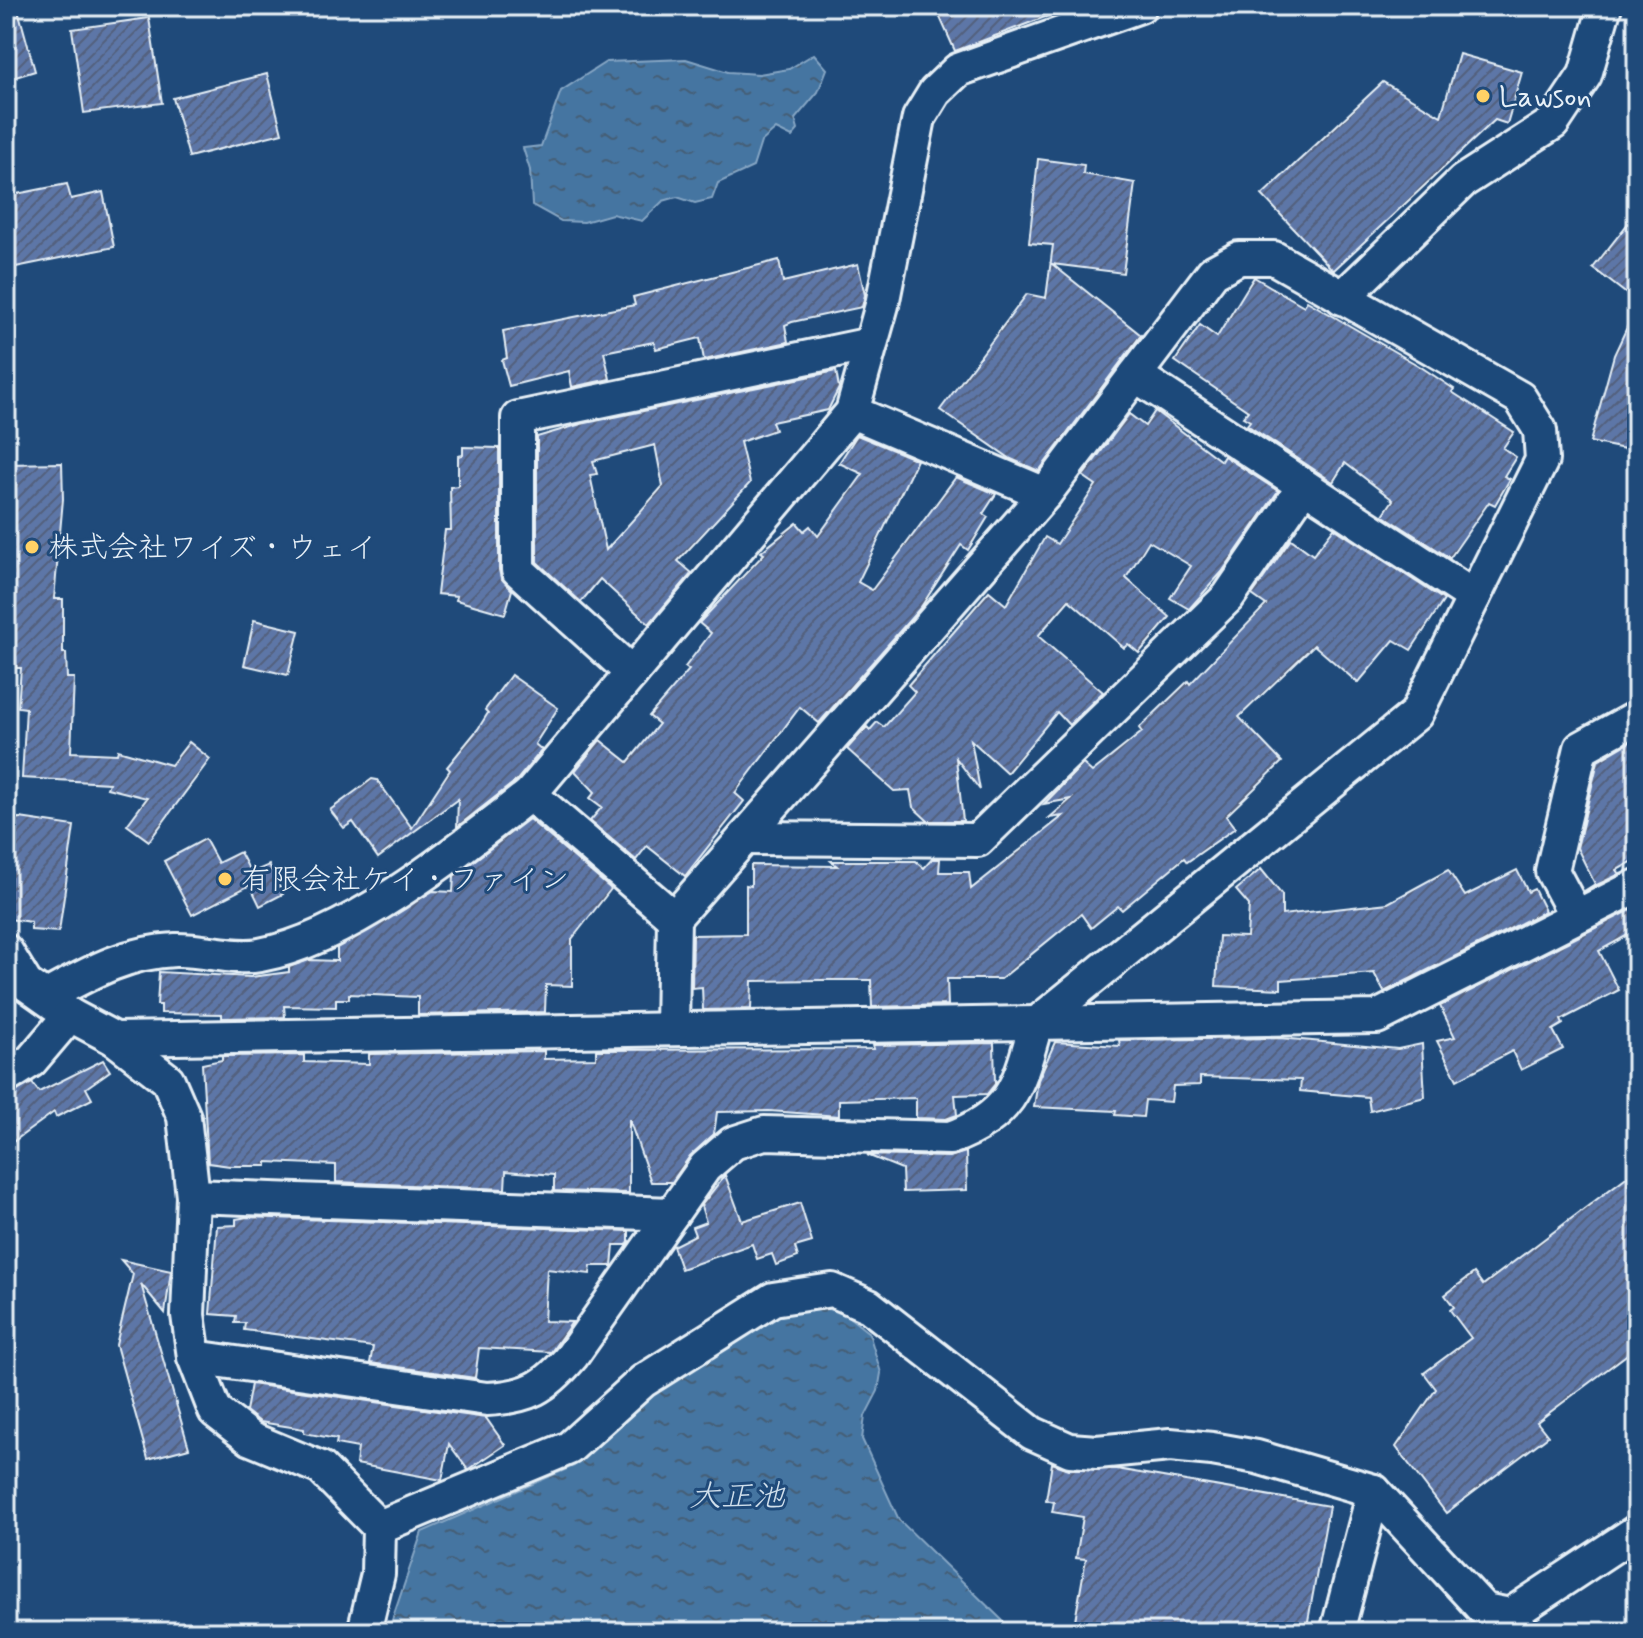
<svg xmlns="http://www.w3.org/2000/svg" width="1643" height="1638" font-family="Mynerve,'Klee One',sans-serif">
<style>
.park{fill:#4c7e89;stroke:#9ab8c0;stroke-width:2}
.water{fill:url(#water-ripples);stroke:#86a6c4;stroke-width:2}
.building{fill:url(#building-hatch);stroke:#e8f1f8;stroke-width:2;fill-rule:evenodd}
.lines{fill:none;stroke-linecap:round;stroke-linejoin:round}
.minor-casing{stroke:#e8f1f8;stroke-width:38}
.minor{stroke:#1f4a7a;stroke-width:32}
.poi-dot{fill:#ffd166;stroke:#1f4a7a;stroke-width:3}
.labels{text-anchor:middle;stroke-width:6;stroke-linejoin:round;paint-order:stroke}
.poi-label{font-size:30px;fill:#e8f1f8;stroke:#1f4a7a;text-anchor:start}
.water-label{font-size:32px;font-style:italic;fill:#cfdeeb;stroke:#1f4a7a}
</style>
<defs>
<pattern id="water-ripples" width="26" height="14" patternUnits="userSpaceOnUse" patternTransform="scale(2)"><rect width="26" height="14" fill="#4474a1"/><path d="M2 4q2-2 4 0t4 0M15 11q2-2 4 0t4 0" fill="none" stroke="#455e76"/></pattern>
<pattern id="building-hatch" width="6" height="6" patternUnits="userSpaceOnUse" patternTransform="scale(2)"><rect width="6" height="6" fill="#5d76a7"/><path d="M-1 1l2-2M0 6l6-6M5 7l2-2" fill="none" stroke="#53617d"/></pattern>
</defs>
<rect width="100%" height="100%" fill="#1f4a7a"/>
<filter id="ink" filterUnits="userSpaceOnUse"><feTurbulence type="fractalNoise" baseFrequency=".0125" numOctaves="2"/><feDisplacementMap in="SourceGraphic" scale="16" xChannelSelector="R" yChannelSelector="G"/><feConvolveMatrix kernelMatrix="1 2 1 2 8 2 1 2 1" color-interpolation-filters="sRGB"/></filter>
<g filter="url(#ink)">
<polygon class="park" points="1637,411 1637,457 1625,449"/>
<g class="water">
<polygon points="814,54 827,69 818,92 795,119 798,130 792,137 776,129 761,142 753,167 718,183 712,199 695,203 677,197 663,201 642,221 612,214 584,222 561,221 532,205 530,170 523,148 541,146 561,91 606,62 686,59 728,72 759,74 789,69"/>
<polygon points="783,1306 840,1310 869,1333 881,1373 878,1391 865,1416 862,1439 899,1520 1004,1622 1004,1632 388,1632 422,1532 574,1466 652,1387"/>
</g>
<g class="building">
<polygon points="6,6 17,6 35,71 6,80"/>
<polygon points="935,6 1074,6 955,51"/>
<polygon points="149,18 162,103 84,113 72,29"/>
<polygon points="1459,54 1522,72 1507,124 1495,120 1334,270 1331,268 1262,195 1383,82 1441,116"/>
<polygon points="267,74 282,133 189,157 173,98"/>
<polygon points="1038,159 1084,165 1083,174 1135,183 1123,273 1052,264 1141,335 1039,471 1011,459 940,410 1027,294 1046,298 1053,245 1029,243"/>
<polygon points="67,184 71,199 103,192 114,247 6,269 6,196"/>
<polygon points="1637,212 1637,302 1593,268"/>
<polygon points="779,260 783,282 858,264 865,295 862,307 792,322 785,325 788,342 704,360 700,338 656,349 654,342 604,352 610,379 572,387 569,371 509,386 502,360 507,358 503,331 635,305 633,297"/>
<polygon points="1254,277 1304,306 1307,301 1421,367 1454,389 1452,392 1514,432 1503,448 1516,457 1504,476 1510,479 1495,505 1489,502 1450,558 1383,515 1393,500 1345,463 1333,482 1247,425 1250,421 1243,417 1248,411 1175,361 1200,325 1217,337"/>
<polygon points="1637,306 1637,411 1625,449 1590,442 1614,355"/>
<path d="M836,371L839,388L828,410L772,422L775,430L740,442L750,483L678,561L692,573L649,624L600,579L581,602L537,562V437L581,424ZM655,445L663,486L606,550L590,475L597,474L593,461Z"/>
<polygon points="1155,411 1221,461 1224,456 1278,491 1222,572 1189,609 1170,598 1191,566 1149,541 1126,578 1170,617 1139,653 1128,644 1124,648 1069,600 1038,636 1103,692 1069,725 1057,712 1007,773 971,740 980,790 956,758 963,821 928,821 913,807 910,790 894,791 847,749 867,727 870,730 877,722 884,727 915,692 908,685 989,591 1006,605 1045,537 1057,544 1096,485 1083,476 1129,414 1145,426"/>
<polygon points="857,435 917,460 858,582 872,590 956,477 996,494 983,514 988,517 968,550 961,545 921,607 819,723 800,707 735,793 744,801 685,876 647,846 636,860 590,821 602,807 590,798 595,792 575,771 600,740 628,762 659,724 649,716 689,670 685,667 711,633 699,623 764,554 761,552 797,523 804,531 810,526 818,536 863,474 839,463"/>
<polygon points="463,447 499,448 499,570 501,578 512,590 505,614 456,600 457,596 437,594 445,530 451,530 450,487 458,486 458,456 463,455"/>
<polygon points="62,463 63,499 54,599 63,599 63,653 66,653 67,678 74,678 71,752 117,754 118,750 171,765 189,742 210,759 149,841 127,825 147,798 107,788 109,783 22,778 26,708 18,707 21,668 16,668 10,595 6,595 6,464"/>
<polygon points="1334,528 1444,600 1411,650 1394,640 1358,683 1314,645 1239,717 1282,762 1226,816 1235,828 1187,862 1184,858 1122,910 1118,906 1091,928 1081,914 1001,979 947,979 948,1005 872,1007 871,980 822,980 752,981 751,1009 703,1010 702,987 692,988 693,935 746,934 746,885 751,886 751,865 837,866 831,861 916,861 924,868 932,859 940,859 939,872 969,872 971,889 1063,816 1049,818 1071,799 1044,804 1083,764 1092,772 1142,732 1139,728 1188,681 1190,684 1266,605 1252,595 1291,539 1313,555"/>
<polygon points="254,620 299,631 288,675 244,665"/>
<polygon points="511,675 558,708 535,744 542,750 517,780 457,827 458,799 378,858 353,822 344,828 330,810 372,779 377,780 412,828 450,770 447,767 478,729 488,713 485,710"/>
<polygon points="1632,741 1637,749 1637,859 1617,870 1620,874 1584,891 1595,884 1577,848 1598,761"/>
<polygon points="20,818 74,826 59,932 31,930 31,922 8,919 11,869 6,869 6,845 10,819"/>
<polygon points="529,819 611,889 572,939 572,986 546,985 545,1012 418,1015 418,997 349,994 349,999 336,999 336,1007 284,1006 285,1017 222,1018 222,1014 161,1013 161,1005 157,1005 159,972 251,977 289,972 289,967 309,960 337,961 337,948 433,891 453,892 454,876"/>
<polygon points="205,839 218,863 240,852 251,873 269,865 283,894 260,906 250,885 192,915 164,861"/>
<polygon points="1261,869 1282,895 1282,915 1388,903 1448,870 1465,896 1517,870 1528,892 1534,889 1545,911 1384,992 1374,973 1281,980 1281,989 1216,986 1219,936 1247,937 1249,905 1236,890"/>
<polygon points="1637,907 1637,930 1599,951 1619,990 1561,1020 1563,1024 1553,1030 1563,1049 1521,1070 1512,1051 1457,1080 1437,1041 1455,1037 1440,1006"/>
<polygon points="1280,1038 1398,1049 1422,1044 1425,1097 1370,1111 1368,1097 1300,1091 1301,1080 1200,1077 1200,1085 1173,1086 1171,1102 1145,1100 1143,1117 1115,1115 1116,1111 1034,1107 1038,1080 1055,1042 1120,1046 1119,1040"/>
<polygon points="994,1043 995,1084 987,1094 955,1095 957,1115 946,1119 916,1118 916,1098 839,1100 839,1116 769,1111 717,1112 714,1134 690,1156 672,1182 651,1182 629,1119 629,1193 554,1191 554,1175 506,1171 505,1189 336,1182 336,1165 267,1162 267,1166 230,1166 208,1163 202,1064 222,1060 222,1056 304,1055 304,1062 369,1064 369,1054 544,1051 544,1059 596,1058 596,1050 874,1049 873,1045"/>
<polygon points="103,1060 110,1071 86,1088 92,1099 56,1117 54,1112 6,1147 6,1096 32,1083 39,1092"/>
<polygon points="966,1152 967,1190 903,1192 902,1169 867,1155 949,1157"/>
<polygon points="1637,1169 1637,1347 1537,1422 1548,1436 1446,1513 1396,1447 1436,1389 1424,1373 1471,1338 1450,1310 1454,1307 1445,1295 1474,1273 1483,1285"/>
<polygon points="725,1175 742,1221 800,1203 812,1242 795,1247 798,1257 776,1265 772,1254 757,1259 752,1244 681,1269 673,1246 695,1235 692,1227 706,1222 701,1206"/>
<polygon points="247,1217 629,1231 629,1241 627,1245 614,1245 612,1266 591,1266 590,1274 547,1269 544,1321 572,1322 551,1352 479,1348 475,1378 370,1363 373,1347 244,1330 245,1323 235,1323 236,1316 210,1314 217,1226 236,1225 236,1219"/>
<polygon points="121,1260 171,1271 165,1313 141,1284 189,1448 148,1459 116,1345 133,1274"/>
<polygon points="251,1384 486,1418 505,1445 468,1470 449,1444 442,1480 356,1464 358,1448 336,1444 337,1439 304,1433 304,1429 260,1422 246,1411"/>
<polygon points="1052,1463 1069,1469 1117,1469 1329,1506 1306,1632 1073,1632 1086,1559 1076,1558 1083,1517 1052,1512 1054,1502 1046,1500"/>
</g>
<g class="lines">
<defs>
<g id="minor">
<polyline points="1342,298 1463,181 1553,123 1585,75 1605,6"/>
<polyline points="1135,375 1474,597"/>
<polyline points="852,412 1045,494"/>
<polyline points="632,673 518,570 518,418 871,344"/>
<polyline points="530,794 674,918"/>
<polyline points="744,838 978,840 1228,597 1304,486"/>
<polyline points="1576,916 1552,871 1581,748 1637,717"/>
<polyline points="6,951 26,984 70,1015 115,1039 168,1080 184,1117 193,1196 188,1315 194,1357 215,1411 251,1439 321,1468 379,1527 378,1574 364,1632"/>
<path d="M45,997C88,974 125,952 175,950C203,949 234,960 260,955C349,939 459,850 530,794L852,412L882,305L919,118L935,92L958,70L1140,6"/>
<polyline points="115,1039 1377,1017 1637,886"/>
<polyline points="6,1077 31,1061 70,1015"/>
<polyline points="193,1196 672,1214"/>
<path d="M194,1357L487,1399C528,1397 545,1388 572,1356L705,1167L733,1143L764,1133L950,1138C1014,1115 1019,1083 1036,1024L1416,714L1542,460L1540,430L1520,398L1274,258H1239L1213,272L1045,494L674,918L672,1027"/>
<polyline points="379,1527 569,1448 643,1381 773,1299 832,1290 869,1306 1032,1433 1070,1450 1097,1452 1170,1445 1212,1449 1257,1457 1374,1491 1484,1610 1510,1615 1637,1531"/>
<polyline points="1337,1632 1374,1491"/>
</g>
</defs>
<use href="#minor" class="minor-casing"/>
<use href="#minor" class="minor"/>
</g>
</g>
<g class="poi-dot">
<circle cx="1483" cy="96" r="8"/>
<circle cx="32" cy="547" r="8"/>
<circle cx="225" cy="879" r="8"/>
</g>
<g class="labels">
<g class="poi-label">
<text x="1499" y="106">Lawson</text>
<text x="48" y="557">株式会社ワイズ・ウェイ</text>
<text x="241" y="889">有限会社ケイ・ファイン</text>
</g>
<g class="water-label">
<text x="737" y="1506">大正池</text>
</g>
</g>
<rect width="1643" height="1638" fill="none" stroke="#1f4a7a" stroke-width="32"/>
<rect x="16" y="16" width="1611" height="1606" fill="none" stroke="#e8f1f8" stroke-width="3" filter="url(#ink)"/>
</svg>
